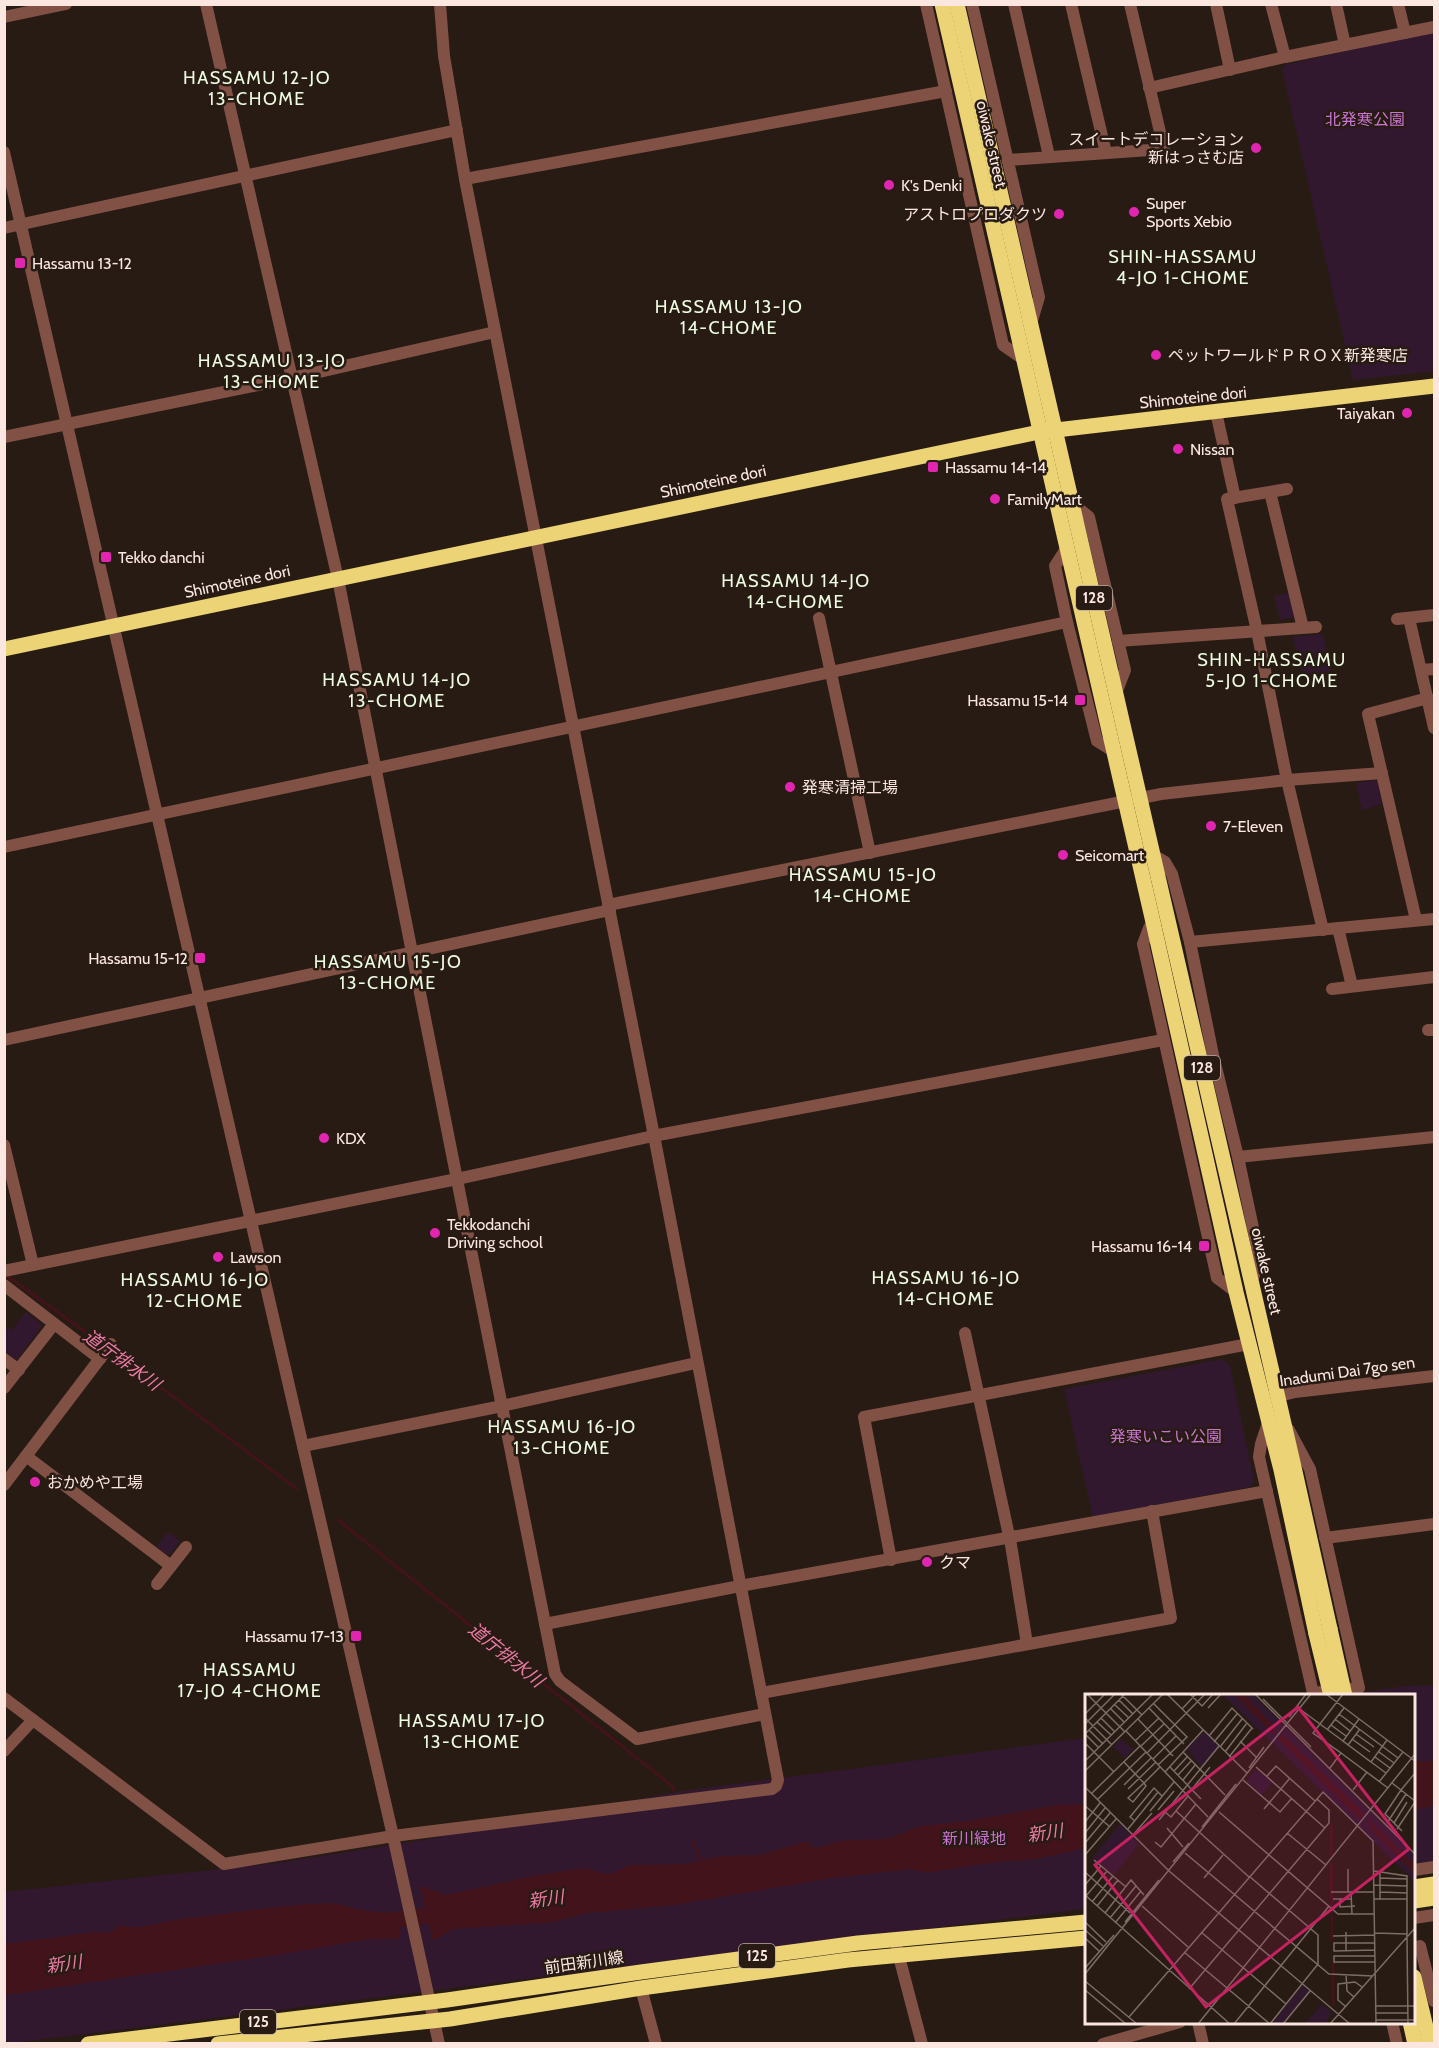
<svg xmlns="http://www.w3.org/2000/svg" width="1439" height="2048" font-family="Cabin,'Noto Sans JP',sans-serif">
<style>
.green{fill:#31182e}
.water{fill:#43131c}
.lines{fill:none;stroke-linecap:round;stroke-linejoin:round}
.stream{stroke:#43131c;stroke-width:3}
.river{stroke:#43131c;stroke-width:16}
.minor{stroke:#815146;stroke-width:12}
.major{stroke:#ecd375;stroke-width:15}
.major-bridge{stroke:#ecd375;stroke-width:15}
.poi-dot{fill:#e125b0;stroke:#281b14;stroke-width:2}
.labels{text-anchor:middle;stroke-width:5;stroke-linejoin:round;paint-order:stroke}
.shield{fill:#281b14;stroke:#bcaaa3;stroke-width:1.5}
.shield-label{font-size:15px;font-weight:bold;fill:#fbe7e0}
.park-label{font-size:16px;fill:#ca74d2;stroke:#281b14}
.poi-label{font-size:16px;fill:#fbe7e0;stroke:#281b14;text-anchor:start}
.street-label{font-size:16px;fill:#fbe7e0;stroke:#281b14}
.neighbourhood-label{font-size:18px;letter-spacing:1.5px;fill:#edfbe1;stroke:#281b14}
.water-label{font-size:18px;font-style:italic;fill:#ed7ba6;stroke:#281b14}
.inset-river{fill:none;stroke:#43131c;stroke-width:3}
.inset-road{fill:none;stroke:#7c6d66;stroke-width:1.5}
.view{fill:#c52262;fill-opacity:0.15;stroke:#c52262;stroke-width:3}
.inset-edge{fill:none;stroke:#fbe7e0;stroke-width:3}
</style>
<rect width="100%" height="100%" fill="#281b14"/>
<g class="green">
<polygon points="1434,31 1434,371 1353,380 1282,69 1285,65"/>
<polygon points="1289,593 1294,617 1280,620 1274,596"/>
<polygon points="1323,634 1331,672 1302,675 1293,637"/>
<polygon points="1376,780 1378,782 1382,804 1362,810 1356,783"/>
<polygon points="26,1312 40,1323 41,1327 18,1359 14,1359 5,1351 5,1330 7,1327 12,1330"/>
<polygon points="1222,1359 1230,1366 1254,1480 1250,1487 1093,1517 1064,1389"/>
<polygon points="168,1532 180,1541 170,1554 166,1554 156,1547"/>
<polygon points="1434,1685 1434,1863 1414,1865 1414,1696 1334,1696 1405,1686"/>
<polygon points="1086,1738 1086,1909 5,2044 4,1892 277,1863 423,1840 682,1791"/>
</g>
<g class="water">
<polygon points="1414,1761 1434,1761 1434,1806 1414,1810"/>
<polygon points="1086,1804 1086,1848 1037,1859 990,1863 925,1873 912,1869 833,1878 674,1905 587,1913 554,1922 454,1929 433,1941 420,1886 446,1895 533,1876 583,1868 609,1875 630,1865 685,1864 721,1856 760,1855 807,1841 814,1849 837,1841 887,1839 920,1826 968,1821 1057,1805"/>
<path d="M334,1903L356,1909L397,1915L401,1933L398,1939H370L289,1953L5,1995V1944L94,1932L107,1933L121,1925C139,1931 156,1923 174,1920C228,1914 281,1904 334,1903Z"/>
</g>
<g class="lines">
<g class="stream">
<polyline points="6,1275 105,1346"/>
<polyline points="111,1350 297,1489"/>
<polyline points="338,1520 672,1786 674,1790"/>
<polyline points="693,1841 702,1864"/>
</g>
<polyline class="river" points="377,1922 449,1913"/>
<g class="minor">
<polyline points="206,4 338,579 555,1674 560,1681 637,1739 765,1714"/>
<polyline points="926,4 1003,345 1023,359"/>
<polyline points="972,4 1039,297 1031,324"/>
<polyline points="1014,4 1049,156"/>
<polyline points="1071,4 1106,153"/>
<polyline points="1216,4 1230,70"/>
<polyline points="1271,4 1285,57"/>
<polyline points="1336,4 1345,45"/>
<polyline points="1398,4 1405,33"/>
<polyline points="4,17 66,4"/>
<polyline points="1149,88 1285,57 1434,27"/>
<polyline points="4,152 393,1836 439,2044"/>
<polyline points="1008,160 1164,149 1130,4"/>
<polyline points="465,179 946,91"/>
<polyline points="4,228 457,130"/>
<polyline points="1216,412 1235,498"/>
<polyline points="4,437 292,378 495,332"/>
<polyline points="1287,489 1227,499 1257,631 1287,780 1323,930"/>
<polyline points="1270,492 1303,628"/>
<polyline points="1072,503 1089,517 1125,670 1116,693"/>
<polyline points="1066,549 1055,566 1067,622 1097,741 1113,751"/>
<polyline points="819,618 870,853"/>
<polyline points="1409,618 1434,728"/>
<polyline points="1397,619 1434,615"/>
<polyline points="1118,641 1316,627"/>
<polyline points="1422,670 1434,669"/>
<polyline points="4,847 1067,622"/>
<polyline points="1153,855 1165,862 1172,874 1190,942 1213,1055 1238,1157 1260,1261 1251,1282"/>
<polyline points="608,905 1161,794 1287,780 1382,773"/>
<polyline points="1416,920 1368,714 1428,698"/>
<polyline points="1153,922 1149,928 1143,944 1217,1278 1236,1292"/>
<polyline points="1338,928 1352,986"/>
<polyline points="1190,942 1434,919"/>
<polyline points="1332,989 1434,977"/>
<polyline points="1428,1030 1434,1030"/>
<polyline points="4,1040 610,910"/>
<polyline points="4,1145 33,1265"/>
<polyline points="1238,1157 1434,1137"/>
<polyline points="4,1271 457,1179 653,1136 1163,1040"/>
<polyline points="4,1285 100,1359"/>
<polyline points="965,1333 1011,1545 1027,1644"/>
<polyline points="4,1359 19,1370"/>
<polyline points="4,1388 54,1324"/>
<polyline points="1271,1398 1295,1392 1434,1376"/>
<polyline points="1269,1420 1261,1444 1259,1457 1313,1693 1359,1688 1310,1469 1289,1430"/>
<polyline points="303,1446 502,1406 696,1363"/>
<polyline points="26,1456 171,1566"/>
<polyline points="4,1485 111,1344"/>
<polyline points="1325,1538 1434,1524"/>
<polyline points="891,1560 864,1417 1249,1344"/>
<polyline points="157,1584 186,1547"/>
<polyline points="545,1624 740,1586 1267,1491"/>
<polyline points="761,1693 1171,1618 1152,1511"/>
<polyline points="4,1698 224,1864 393,1836 772,1789 776,1786 778,1780 657,1151 465,179 444,56 440,4"/>
<polyline points="4,1751 33,1720"/>
<polyline points="1414,1870 1434,1867"/>
<polyline points="1414,1918 1434,1915"/>
<polyline points="1417,1947 1420,1946 1434,2001"/>
<polyline points="897,1949 922,2044"/>
<polyline points="641,1988 656,2044"/>
<polyline points="1198,2022 1203,2044"/>
<polyline points="1392,2022 1397,2044"/>
<polyline points="1103,2044 1180,2022"/>
</g>
<g class="major">
<polyline points="942,4 1153,922 1236,1292 1281,1470 1316,1634"/>
<polyline points="957,4 1294,1467 1330,1629"/>
<polyline points="4,649 1039,432 1434,386"/>
<polyline points="1414,1887 1434,1884"/>
<polyline points="1414,1901 1434,1898"/>
<polyline points="1414,1977 1430,2044"/>
<polyline points="1410,2022 1415,2044"/>
<polyline points="88,2044 447,2000 641,1972 858,1943 1086,1922"/>
<polyline points="218,2044 450,2019 641,1988 848,1960 1086,1938"/>
</g>
<g class="major-bridge">
<polyline points="1330,1629 1345,1696"/>
<polyline points="1316,1634 1331,1696"/>
</g>
</g>
<g class="poi-dot">
<circle cx="1256" cy="148" r="6"/>
<circle cx="889" cy="185" r="6"/>
<circle cx="1134" cy="212" r="6"/>
<circle cx="1059" cy="214" r="6"/>
<rect x="14" y="257" width="12" height="12" rx="3"/>
<circle cx="1156" cy="355" r="6"/>
<circle cx="1407" cy="413" r="6"/>
<circle cx="1178" cy="449" r="6"/>
<rect x="927" y="461" width="12" height="12" rx="3"/>
<circle cx="995" cy="499" r="6"/>
<rect x="100" y="551" width="12" height="12" rx="3"/>
<rect x="1074" y="694" width="12" height="12" rx="3"/>
<circle cx="790" cy="787" r="6"/>
<circle cx="1211" cy="826" r="6"/>
<circle cx="1063" cy="855" r="6"/>
<rect x="194" y="952" width="12" height="12" rx="3"/>
<circle cx="324" cy="1138" r="6"/>
<circle cx="435" cy="1233" r="6"/>
<rect x="1198" y="1240" width="12" height="12" rx="3"/>
<circle cx="218" cy="1257" r="6"/>
<circle cx="35" cy="1482" r="6"/>
<circle cx="927" cy="1562" r="6"/>
<rect x="350" y="1630" width="12" height="12" rx="3"/>
</g>
<g class="labels">
<g class="shield">
<rect x="1076" y="586" width="36" height="24" rx="4.5"/>
<rect x="1184" y="1056" width="36" height="24" rx="4.5"/>
<rect x="739" y="1944" width="36" height="24" rx="4.5"/>
<rect x="240" y="2010" width="36" height="24" rx="4.5"/>
</g>
<g class="shield-label">
<text x="1094" y="603">128</text>
<text x="1202" y="1073">128</text>
<text x="757" y="1961">125</text>
<text x="258" y="2027">125</text>
</g>
<g class="park-label">
<text x="1365" y="125">北発寒公園</text>
<text x="1166" y="1442">発寒いこい公園</text>
<text x="974" y="1844">新川緑地</text>
</g>
<g class="poi-label">
<text x="1244" y="145" text-anchor="end">スイートデコレーション<tspan x="1244" dy="18">新はっさむ店</tspan></text>
<text x="901" y="191">K's Denki</text>
<text x="1146" y="209">Super<tspan x="1146" dy="18">Sports Xebio</tspan></text>
<text x="1047" y="220" text-anchor="end">アストロプロダクツ</text>
<text x="32" y="269">Hassamu 13-12</text>
<text x="1168" y="361">ペットワールドＰＲＯＸ新発寒店</text>
<text x="1395" y="419" text-anchor="end">Taiyakan</text>
<text x="1190" y="455">Nissan</text>
<text x="945" y="473">Hassamu 14-14</text>
<text x="1007" y="505">FamilyMart</text>
<text x="118" y="563">Tekko danchi</text>
<text x="1068" y="706" text-anchor="end">Hassamu 15-14</text>
<text x="802" y="793">発寒清掃工場</text>
<text x="1223" y="832">7-Eleven</text>
<text x="1075" y="861">Seicomart</text>
<text x="188" y="964" text-anchor="end">Hassamu 15-12</text>
<text x="336" y="1144">KDX</text>
<text x="447" y="1230">Tekkodanchi<tspan x="447" dy="18">Driving school</tspan></text>
<text x="1192" y="1252" text-anchor="end">Hassamu 16-14</text>
<text x="230" y="1263">Lawson</text>
<text x="47" y="1488">おかめや工場</text>
<text x="939" y="1568">クマ</text>
<text x="344" y="1642" text-anchor="end">Hassamu 17-13</text>
</g>
<g class="street-label">
<text transform="translate(992 144) rotate(77)" y="6">oiwake street</text>
<text transform="translate(1193 397) rotate(-6)" y="6">Shimoteine dori</text>
<text transform="translate(713 481) rotate(-12)" y="6">Shimoteine dori</text>
<text transform="translate(237 581) rotate(-12)" y="6">Shimoteine dori</text>
<text transform="translate(1267 1271) rotate(77)" y="6">oiwake street</text>
<text transform="translate(1347 1371) rotate(-8)" y="6">Inadumi Dai 7go sen</text>
<text transform="translate(584 1962) rotate(-8)" y="6">前田新川線</text>
</g>
<g class="neighbourhood-label">
<text x="257" y="84">HASSAMU 12-JO<tspan x="257" dy="21">13-CHOME</tspan></text>
<text x="1183" y="263">SHIN-HASSAMU<tspan x="1183" dy="21">4-JO 1-CHOME</tspan></text>
<text x="729" y="313">HASSAMU 13-JO<tspan x="729" dy="21">14-CHOME</tspan></text>
<text x="272" y="367">HASSAMU 13-JO<tspan x="272" dy="21">13-CHOME</tspan></text>
<text x="796" y="587">HASSAMU 14-JO<tspan x="796" dy="21">14-CHOME</tspan></text>
<text x="1272" y="666">SHIN-HASSAMU<tspan x="1272" dy="21">5-JO 1-CHOME</tspan></text>
<text x="397" y="686">HASSAMU 14-JO<tspan x="397" dy="21">13-CHOME</tspan></text>
<text x="863" y="881">HASSAMU 15-JO<tspan x="863" dy="21">14-CHOME</tspan></text>
<text x="388" y="968">HASSAMU 15-JO<tspan x="388" dy="21">13-CHOME</tspan></text>
<text x="946" y="1284">HASSAMU 16-JO<tspan x="946" dy="21">14-CHOME</tspan></text>
<text x="195" y="1286">HASSAMU 16-JO<tspan x="195" dy="21">12-CHOME</tspan></text>
<text x="562" y="1433">HASSAMU 16-JO<tspan x="562" dy="21">13-CHOME</tspan></text>
<text x="250" y="1676">HASSAMU<tspan x="250" dy="21">17-JO 4-CHOME</tspan></text>
<text x="472" y="1727">HASSAMU 17-JO<tspan x="472" dy="21">13-CHOME</tspan></text>
</g>
<g class="water-label">
<text transform="translate(122 1360) rotate(36)" y="6">道庁排水川</text>
<text transform="translate(506 1655) rotate(39)" y="6">道庁排水川</text>
<text transform="translate(1045 1833) rotate(-8)" y="6">新川</text>
<text transform="translate(546 1899) rotate(-8)" y="6">新川</text>
<text transform="translate(64 1964) rotate(-8)" y="6">新川</text>
</g>
</g>
<g transform="translate(1085 1694)">
<rect width="330" height="330" fill="#281b14"/>
<path d="M137,0H167L330,161V188ZM118,38L133,52L116,73L102,55ZM36,45L48,55L40,64L28,53ZM171,75L187,88L177,101L161,87ZM35,130L54,150L29,181L7,164ZM217,292L224,297L197,330H192L189,327ZM237,310L246,318L241,330H219Z" fill="#31182e"/>
<path d="M149,0H158L191,34L189,41ZM197,40L280,120L275,126L193,45ZM282,124L330,170V180L287,137Z" fill="#43131c"/>
<path class="inset-river" d="M246,161V130M246,169L247,212M247,217V248M248,268V311"/>
<path class="inset-road" d="M2,0L40,38M36,0L57,21M82,0L162,79M105,0L117,12L128,0M170,0L330,160M241,0L330,67M178,5L226,53M34,6L48,20M69,10L102,43L73,71M30,11L44,24M64,14L99,50M123,14L136,0M26,15L39,28M97,15L111,0M216,16L258,47M0,20L20,0M254,20L313,64M204,23L221,0M0,24L27,51M16,24L30,38M53,25L88,62M250,25L265,37M274,25L258,47L286,68L302,46M12,28L26,41M0,30L30,0M246,31L261,42M4,36L18,50M242,36L259,14M41,37L123,123M271,40L289,53M124,42L147,14L168,35M267,45L285,58M50,47L74,24M155,47L171,63M129,48L152,20M0,49L29,78M263,51L275,35M56,52L79,30M135,53L157,25M14,54L0,40L40,0M98,58L140,101M140,58L162,29M294,58L309,69M62,59L120,0M256,59L303,94M144,63L167,34M290,63L305,74M68,65L91,42M0,67L68,0M39,68L56,86L59,89L61,92L48,108L43,104L59,89L75,73M286,68L301,79M85,73L116,105M171,73L240,134M164,74L179,53M245,74L256,59L228,39L258,0M0,77L78,0M89,77L103,62M80,78L118,36M93,81L107,66M182,82L191,72L230,107M98,86L111,70M158,86L195,118L207,104M294,88L318,58M307,89L330,107M39,91L66,64M0,93L84,177L265,330M43,95L71,68M107,95L125,73M268,96L282,78M316,96L300,120L317,137M316,96L330,79M7,99L55,52M13,105L61,58M0,112L24,132M179,115L205,84M73,116L89,97M65,117L89,88M91,117L164,183M80,118L86,123L103,102M134,118L253,220H289M74,126L134,52M50,127L45,123L69,94L77,102M0,128L15,109M302,129L321,100M309,129L322,108M117,133L151,90M82,134L98,153M43,135L73,98M312,135L330,108M0,139L20,114M202,139L241,171M48,141L67,119M70,148L76,153L111,110M0,149L25,119M100,159L244,280L288,282M0,161L31,125M9,166L41,193M88,168L104,149M263,175V198M289,177L322,182V243M295,177V205M0,178L45,219M164,182L233,241V270L185,330M119,184L138,161M295,184L322,185M0,191L16,172M289,191L322,192M246,198H289M266,198L267,220M295,198L322,199M0,201L145,330M1,202L22,177M248,205H267M255,205V213L270,212M289,205H322M7,208L28,182M12,212L33,186M57,212L103,253M20,219L46,186L59,201M25,224L51,192M0,228L21,248M40,228L74,186M30,229L56,197M0,236L18,252M116,238L201,310M261,238V257M290,239L322,240M248,242L290,241M0,244L14,257M322,244L323,330M290,249H249V257L290,256M99,258L185,330M290,262H249V268H290M0,274L29,241M0,280L226,0M261,280L262,297L269,303M0,287L52,330M104,295L244,129V116L232,105M0,296L41,330M260,312L253,306V290L270,288L277,293M291,312H330M291,319H323M44,323L238,98L288,147L291,330M291,326H330M113,330L330,60M149,330L244,212M198,330L225,297M245,330L330,234"/>
<path class="view" d="M213,13L324,155L121,313L10,171Z"/>
<rect width="330" height="330" class="inset-edge"/>
</g>
<rect width="1439" height="2048" fill="none" stroke="#fbe7e0" stroke-width="12"/>
</svg>
